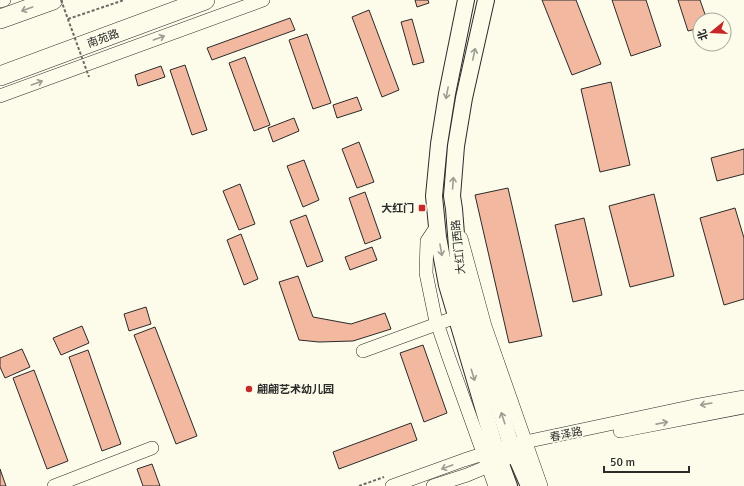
<svg xmlns="http://www.w3.org/2000/svg" width="744" height="486" font-family="Signika,'Noto Sans SC',sans-serif">
<style>
.building{fill:#f2b8a0;stroke:#2b2b2b}
.lines{fill:none;stroke-linecap:round;stroke-linejoin:round}
.minor-casing{stroke:#2b2b2b;stroke-width:14}
.major-casing{stroke:#2b2b2b;stroke-width:18}
.highway-casing{stroke:#2b2b2b;stroke-width:20}
.path{stroke:#6a6964;stroke-width:2;stroke-dasharray:3 2;stroke-linecap:butt}
.minor{stroke:#fdfbea;stroke-width:13}
.major{stroke:#fdfbea;stroke-width:16}
.highway{stroke:#fdfbea;stroke-width:19}
.path-bridge{stroke:#6a6964;stroke-width:2;stroke-dasharray:3 2;stroke-linecap:butt}
.oneway{stroke:#9e9d94}
.poi-dot{fill:#c62828;stroke:#fdfbea;stroke-width:1.5}
.labels{text-anchor:middle;stroke-width:3;stroke-linejoin:round;paint-order:stroke}
.street-label{font-size:11px;fill:#2b2b2b;stroke:#fdfbea}
.poi-label{font-size:11px;font-weight:bold;fill:#2b2b2b;stroke:#fdfbea;text-anchor:end}
</style>
<rect width="100%" height="100%" fill="#fdfbea"/>
<g class="building">
<polygon points="415,0 428,0 429,3 417,7"/>
<polygon points="542,0 576,0 601,64 572,75"/>
<polygon points="612,0 646,0 661,46 631,56"/>
<polygon points="678,0 700,0 707,20 700,20 700,28 688,31"/>
<polygon points="369,10 399,90 382,97 352,17"/>
<polygon points="290,18 295,30 212,60 207,48"/>
<polygon points="412,19 424,62 413,65 401,22"/>
<polygon points="307,34 331,103 313,109 289,40"/>
<polygon points="245,57 270,125 254,131 229,63"/>
<polygon points="185,65 207,130 192,135 170,70"/>
<polygon points="161,66 165,77 138,86 135,75"/>
<polygon points="611,82 630,165 600,172 581,89"/>
<polygon points="357,97 362,110 337,118 333,105"/>
<polygon points="294,118 299,131 273,142 268,128"/>
<polygon points="359,142 374,182 357,188 342,149"/>
<polygon points="744,149 744,174 717,181 711,158"/>
<polygon points="304,160 319,200 303,207 287,166"/>
<polygon points="240,184 255,224 239,230 223,191"/>
<polygon points="508,188 542,336 509,343 475,195"/>
<polygon points="365,192 381,238 365,244 349,198"/>
<polygon points="654,194 674,276 630,287 609,206"/>
<polygon points="735,208 744,238 744,299 724,305 700,218"/>
<polygon points="306,215 323,261 307,267 290,221"/>
<polygon points="584,218 602,295 573,302 555,225"/>
<polygon points="241,234 258,279 244,285 227,240"/>
<polygon points="372,247 377,260 350,270 345,257"/>
<polygon points="298,276 313,317 351,324 385,313 391,329 353,341 319,342 299,340 279,282"/>
<polygon points="146,307 151,324 129,331 124,314"/>
<polygon points="82,326 89,343 61,355 53,338"/>
<polygon points="155,327 197,436 176,444 134,335"/>
<polygon points="423,345 447,413 424,422 400,353"/>
<polygon points="22,349 30,367 5,378 0,367 0,358"/>
<polygon points="88,350 121,444 102,451 69,357"/>
<polygon points="34,370 68,461 47,469 13,378"/>
<polygon points="411,423 417,440 339,469 333,452"/>
<polygon points="152,464 160,486 143,486 137,469"/>
<polygon points="0,469 6,486 0,486"/>
</g>
<g class="lines">
<defs>
<g id="minor">
<polyline points="0,1 4,0"/>
<polyline points="0,96 263,0"/>
<polyline points="437,226 427,241 426,273 435,317 449,358 495,486"/>
<polyline points="461,238 485,326 541,486"/>
<polyline points="363,351 456,317"/>
<polyline points="620,431 744,407"/>
<polyline points="54,486 152,448"/>
<polyline points="392,486 464,460 511,445 694,406 744,397"/>
<polyline points="433,486 467,475 508,458"/>
</g>
<g id="major">
<polyline points="466,0 447,94 439,144 434,196 438,237 447,285 496,451 509,486"/>
<polyline points="486,0 464,98 456,146 452,196 454,209 459,272 471,317 511,445 529,486"/>
</g>
<g id="highway">
<polyline points="0,19 53,0"/>
<polyline points="0,76 205,0"/>
</g>
</defs>
<use href="#minor" class="minor-casing"/>
<use href="#major" class="major-casing"/>
<use href="#highway" class="highway-casing"/>
<g class="path">
<polyline points="68,19 124,0"/>
<polyline points="359,486 384,477"/>
</g>
<use href="#minor" class="minor"/>
<use href="#major" class="major"/>
<use href="#highway" class="highway"/>
<polyline class="path-bridge" points="61,0 89,77"/>
</g>
<defs><path id="oneway-shaft" d="M-6 0H5M1.5-3L5.5 0L1.5 3" fill="none" stroke-width="1.6" stroke-linecap="round" stroke-linejoin="round"/></defs>
<g class="oneway">
<use href="#oneway-shaft" transform="translate(27 9) rotate(160)"/>
<use href="#oneway-shaft" transform="translate(159 38) rotate(-20)"/>
<use href="#oneway-shaft" transform="translate(474 54) rotate(-78)"/>
<use href="#oneway-shaft" transform="translate(37 83) rotate(-20)"/>
<use href="#oneway-shaft" transform="translate(447 93) rotate(101)"/>
<use href="#oneway-shaft" transform="translate(453 183) rotate(-86)"/>
<use href="#oneway-shaft" transform="translate(441 250) rotate(80)"/>
<use href="#oneway-shaft" transform="translate(473 375) rotate(73)"/>
<use href="#oneway-shaft" transform="translate(706 404) rotate(170)"/>
<use href="#oneway-shaft" transform="translate(503 418) rotate(-108)"/>
<use href="#oneway-shaft" transform="translate(662 423) rotate(-11)"/>
<use href="#oneway-shaft" transform="translate(447 467) rotate(160)"/>
</g>
<g class="poi-dot">
<rect x="418" y="204" width="8" height="8" rx="2"/>
<circle cx="249" cy="389" r="4"/>
</g>
<g class="labels">
<g class="street-label">
<text transform="translate(103 38) rotate(-20)" y="4">南苑路</text>
<text transform="translate(458 247) rotate(-96)" y="4">大红门西路</text>
<text transform="translate(566 434) rotate(-12)" y="4">春泽路</text>
</g>
<g class="poi-label">
<text x="414" y="212">大红门</text>
<text x="257" y="393" text-anchor="start">翩翩艺术幼儿园</text>
</g>
</g>
<g transform="translate(712 32) rotate(252)"><circle r="19" fill="#fdfbea" stroke="#a9a89e"/>
<path d="M0-3L7 15L0 10L-7 15Z" fill="#c62828"/>
<text y="-6" font-size="11" font-weight="bold" text-anchor="middle" fill="#2b2b2b">北</text>
</g>
<path d="M604 466v6h85v-6" fill="none" stroke="#2b2b2b" stroke-width="2"/>
<text x="610" y="466" font-size="12" fill="#2b2b2b" stroke="#fdfbea" stroke-width="3" paint-order="stroke">50 m</text>
</svg>
